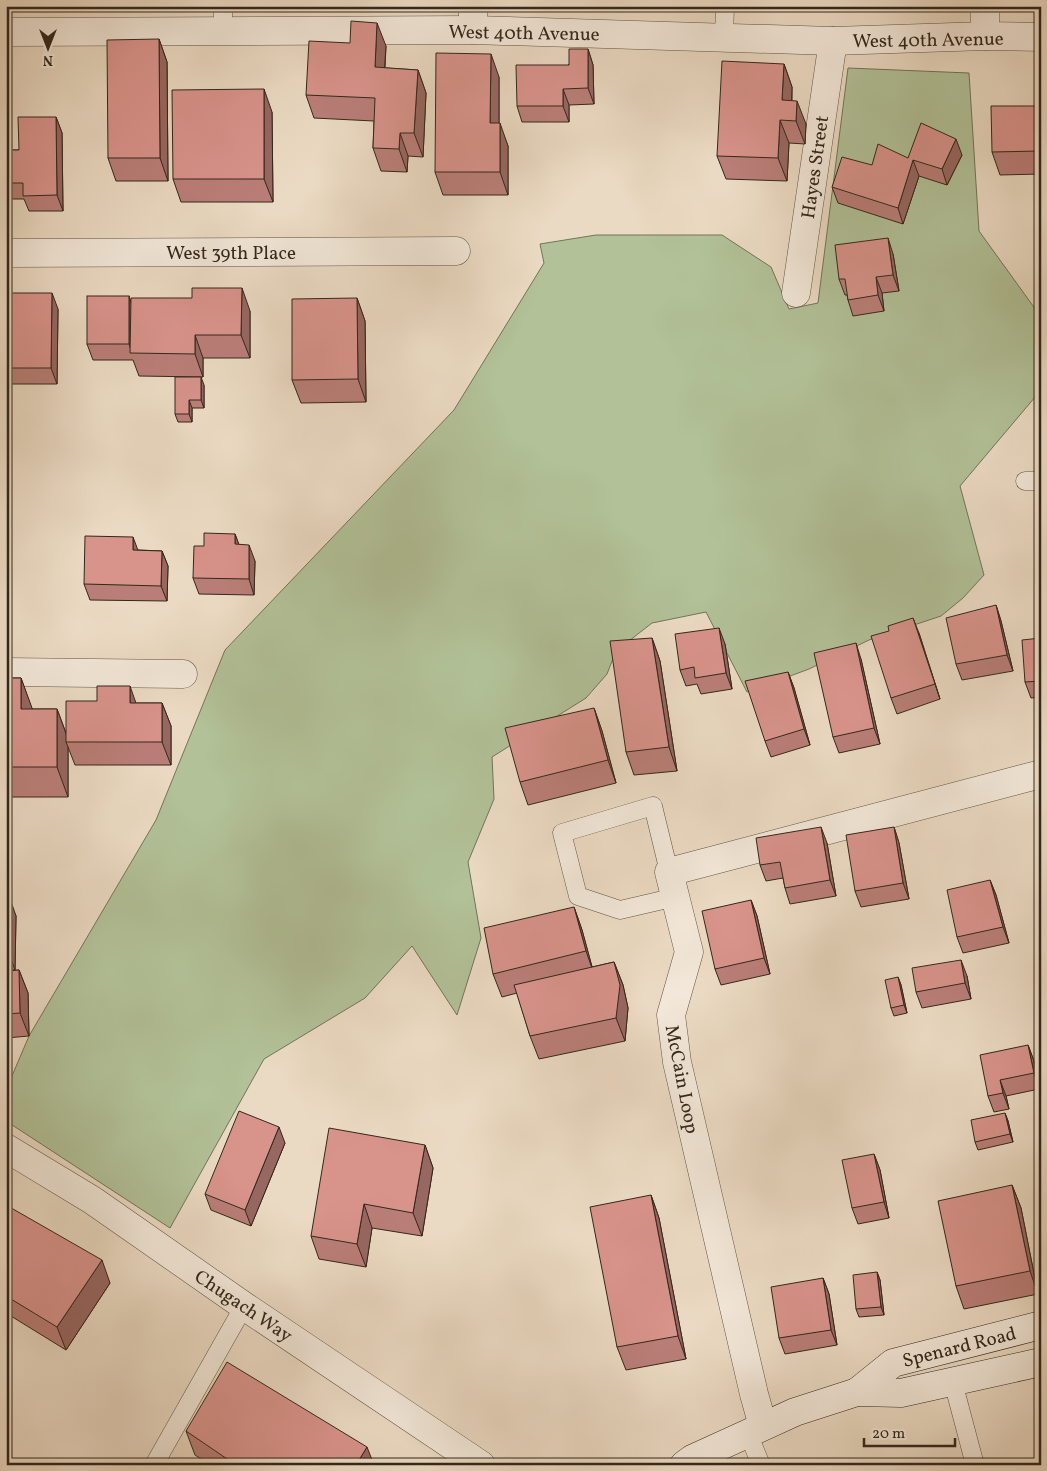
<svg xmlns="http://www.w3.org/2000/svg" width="1047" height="1471" font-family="Vollkorn,serif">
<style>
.green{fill:#b2c198;stroke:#72745a}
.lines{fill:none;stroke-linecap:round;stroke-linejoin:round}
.lane-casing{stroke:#605446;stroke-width:19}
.street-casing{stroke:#605446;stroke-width:29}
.secondary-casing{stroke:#32271c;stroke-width:29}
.lane{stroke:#f2e7d8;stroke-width:18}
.street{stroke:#f2e7d8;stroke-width:28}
.secondary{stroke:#f2e7d8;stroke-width:28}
.wall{fill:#ba7e78;stroke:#32271c}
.shaded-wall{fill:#976761;stroke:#32271c}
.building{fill:#d8938b;stroke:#32271c}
.labels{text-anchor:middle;stroke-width:4.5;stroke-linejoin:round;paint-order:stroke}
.street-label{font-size:19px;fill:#32271c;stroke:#f2e7d8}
</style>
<rect width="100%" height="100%" fill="#ebdac3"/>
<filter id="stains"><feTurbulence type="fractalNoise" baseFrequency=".004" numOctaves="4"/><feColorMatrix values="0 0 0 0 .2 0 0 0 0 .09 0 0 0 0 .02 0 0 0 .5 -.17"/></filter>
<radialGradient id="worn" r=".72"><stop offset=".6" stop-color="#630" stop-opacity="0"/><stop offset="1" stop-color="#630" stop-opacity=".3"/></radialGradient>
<polygon class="green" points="848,68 969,73 979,231 1041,317 1041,390 960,486 984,575 963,598 941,616 869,640 809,669 747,692 706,612 652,623 616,651 607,674 586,698 492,757 494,799 468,862 481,938 457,1015 412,946 365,998 264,1059 170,1228 6,1121 6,1090 29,1036 156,820 225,650 454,410 544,263 540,244 596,235 722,235 771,267 789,309 818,303"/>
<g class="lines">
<defs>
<g id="lane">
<polyline points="223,31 223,6"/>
<polyline points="724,37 725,6"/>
<polyline points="1025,481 1041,481"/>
<polyline points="669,872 653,806 562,833 578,896 620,910 676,897"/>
<polyline points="953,1382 975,1465"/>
<polyline points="748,1433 761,1465"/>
<polyline points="154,1465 244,1306"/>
</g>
<g id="street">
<polyline points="985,6 985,36"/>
<polyline points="473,30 473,6"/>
<polyline points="6,32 473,30 833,41 985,36 1041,37"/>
<polyline points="6,253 456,251"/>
<polyline points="796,293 833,41"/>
<polyline points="6,672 183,674"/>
<polyline points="6,1148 92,1200 244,1306 481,1465"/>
<polyline points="763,1426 754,1394 677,1062 671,1015 689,952 669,872 1041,774"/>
</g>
<g id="secondary">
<polyline points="857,1392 893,1363 1041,1325"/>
<polyline points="684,1465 692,1459 795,1412 857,1392 901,1393 1041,1362"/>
</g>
</defs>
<use href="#lane" class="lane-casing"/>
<use href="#street" class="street-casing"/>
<use href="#secondary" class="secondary-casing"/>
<use href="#lane" class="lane"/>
<use href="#street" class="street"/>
<use href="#secondary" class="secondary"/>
</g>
<g class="wall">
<polygon points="159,39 167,62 168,181 116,181 108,158"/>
<polygon points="386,46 385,68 418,70 426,93 423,157 408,156 407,172 381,171 373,148 374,121 314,118 306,95"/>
<polygon points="588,49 593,65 594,104 569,105 569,122 522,122 517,106"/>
<polygon points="784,64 792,87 792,101 806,124 805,144 789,143 787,181 726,179 717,156"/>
<polygon points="499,77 499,123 508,146 508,195 443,195 435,172"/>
<polygon points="1041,106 1040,174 1000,175 992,152"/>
<polygon points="272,112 273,202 181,202 173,179"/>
<polygon points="56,117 62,133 63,211 29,211 24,199 6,199 6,150 19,150"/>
<polygon points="962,155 947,185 919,176 903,224 838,203 832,187 872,165 908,158"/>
<polygon points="893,254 899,291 882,293 884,311 853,316 848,300 847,295 845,295 839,279"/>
<polygon points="6,293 58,309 57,384 10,384 6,374"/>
<polygon points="357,298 365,321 366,402 301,403 292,380"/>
<polygon points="131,302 250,311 250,358 203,358 203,377 139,376 133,360 93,360 87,344"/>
<polygon points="204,385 204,408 192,408 192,422 178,422 175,414"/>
<polygon points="235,534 239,545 255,561 254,595 199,594 193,578 204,546"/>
<polygon points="138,550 162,551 168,566 167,601 90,600 84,584"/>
<polygon points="6,574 10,585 10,622 6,622"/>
<polygon points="996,605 1001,621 1013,671 962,680 956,664"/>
<polygon points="919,633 940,699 897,714 891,698"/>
<polygon points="652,638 660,661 677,771 634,775 626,752"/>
<polygon points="1041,638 1041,697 1031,698 1025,682"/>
<polygon points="725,644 732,689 701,694 697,684 686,686 680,670"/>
<polygon points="861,659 880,744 839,753 833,737"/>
<polygon points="788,672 794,688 810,745 771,757 765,741"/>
<polygon points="6,678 21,678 32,709 57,709 66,733 136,703 162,703 171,726 171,765 75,765 68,747 68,797 6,797"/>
<polygon points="594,708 602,731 616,783 528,805 520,782"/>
<polygon points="894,827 899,843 909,899 861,907 855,891"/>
<polygon points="827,843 836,896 790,904 785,888 783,878 766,881 760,865"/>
<polygon points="990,880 996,895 1009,943 963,953 957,937"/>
<polygon points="6,893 16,916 15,970 6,970"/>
<polygon points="751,900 757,916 770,974 721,985 715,969"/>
<polygon points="574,907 582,930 592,967 614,962 623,985 628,1008 625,1041 539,1059 530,1036 517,993 502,997 493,974"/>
<polygon points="19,970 28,993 29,1036 6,1038 6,971"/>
<polygon points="967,976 971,999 922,1008 916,992"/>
<polygon points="898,977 901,985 907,1013 894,1016 891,1008"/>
<polygon points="1028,1045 1034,1061 1039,1089 1006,1096 1009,1109 994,1112 988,1096"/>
<polygon points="1005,1113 1008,1121 1013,1142 978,1150 975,1142"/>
<polygon points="285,1143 251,1226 211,1210 205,1194"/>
<polygon points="425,1145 433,1168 422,1236 372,1228 366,1267 319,1259 311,1236"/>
<polygon points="874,1154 880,1170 889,1218 858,1224 852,1208"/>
<polygon points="1012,1185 1021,1208 1038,1294 964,1309 956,1286"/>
<polygon points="651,1195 659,1218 686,1359 626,1370 617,1347"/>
<polygon points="6,1205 110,1283 66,1350 6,1313"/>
<polygon points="877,1272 880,1280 884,1315 859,1317 856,1309"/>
<polygon points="823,1278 829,1294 837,1345 785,1354 779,1338"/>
<polygon points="186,1431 374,1465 210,1465 195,1455"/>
</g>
<g class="shaded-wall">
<polygon points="377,23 386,46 383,91 375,67"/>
<polygon points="159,39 167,62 168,181 160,158"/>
<polygon points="588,49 593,65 594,104 588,88"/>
<polygon points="491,54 499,77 499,146 490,123"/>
<polygon points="784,64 792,87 791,121 782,100"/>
<polygon points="418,70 426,93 423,157 414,133"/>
<polygon points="264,89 272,112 273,202 264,179"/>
<polygon points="563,89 569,105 569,122 563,106"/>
<polygon points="797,101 806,124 805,144 796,121"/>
<polygon points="56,117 62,133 63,211 57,195"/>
<polygon points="780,120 789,143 787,181 778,158"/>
<polygon points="500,123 508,146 508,195 500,172"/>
<polygon points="400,133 408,156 407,172 399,149"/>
<polygon points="956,139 962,155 947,185 942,169"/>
<polygon points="913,160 919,176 903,224 898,208"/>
<polygon points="888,238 893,254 899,291 893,275"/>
<polygon points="876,277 882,293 884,311 878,295"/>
<polygon points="242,288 250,311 250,358 241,335"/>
<polygon points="52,293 58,309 57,384 51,368"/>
<polygon points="129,296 134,312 132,353 129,344"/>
<polygon points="357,298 365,321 366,402 358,379"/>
<polygon points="195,335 203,358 203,377 195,354"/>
<polygon points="201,377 204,385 204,408 201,400"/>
<polygon points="189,400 192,408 192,422 189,414"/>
<polygon points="235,534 241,550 235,544"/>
<polygon points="133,537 139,553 133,550"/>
<polygon points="249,545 255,561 254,595 249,579"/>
<polygon points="162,551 168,566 167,601 161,586"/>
<polygon points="6,574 10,585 10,622 6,611"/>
<polygon points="996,605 1001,621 1013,671 1007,655"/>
<polygon points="913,618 919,633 940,699"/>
<polygon points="719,628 725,644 732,689 726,673"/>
<polygon points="652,638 660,661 677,771 669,747"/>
<polygon points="856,643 861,659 880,744 874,728"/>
<polygon points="788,672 794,688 810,745 804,729"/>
<polygon points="21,678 32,708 32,739 21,709"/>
<polygon points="130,686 138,709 130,703"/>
<polygon points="162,703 171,726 171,765 162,742"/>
<polygon points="594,708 602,731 616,783 608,760"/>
<polygon points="57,709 68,739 66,742 68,747 68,797 57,767"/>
<polygon points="821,827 827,843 836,896 830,880"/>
<polygon points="894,827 899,843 909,899 903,883"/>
<polygon points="990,880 996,895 1009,943 1003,927"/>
<polygon points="8,893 16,916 15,970 6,946"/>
<polygon points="751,900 757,916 770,974 764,958"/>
<polygon points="574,907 582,930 594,974 586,951"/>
<polygon points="961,960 967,976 971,999 965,983"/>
<polygon points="614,962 623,985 628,1008 625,1041 616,1018"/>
<polygon points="19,970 28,993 29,1036 20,1013"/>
<polygon points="898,977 901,985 907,1013 904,1005"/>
<polygon points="1028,1045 1034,1061 1039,1089 1034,1073"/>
<polygon points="1000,1080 1006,1096 1009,1109 1003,1093"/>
<polygon points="1005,1113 1008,1121 1013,1142 1010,1134"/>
<polygon points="279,1127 285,1143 251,1226 245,1210"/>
<polygon points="425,1145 433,1168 422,1236 413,1213"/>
<polygon points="874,1154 880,1170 889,1218 884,1202"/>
<polygon points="1012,1185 1021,1208 1038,1294 1030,1271"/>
<polygon points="651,1195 659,1218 686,1359 678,1336"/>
<polygon points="364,1204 372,1228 366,1267 357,1244"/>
<polygon points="102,1260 110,1283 66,1350 57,1327"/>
<polygon points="877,1272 880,1280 884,1315 881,1307"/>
<polygon points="823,1278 829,1294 837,1345 831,1330"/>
<polygon points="367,1447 374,1465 356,1465"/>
</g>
<g class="building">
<polygon points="351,21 377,23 375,67 418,70 414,133 400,133 399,149 373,148 375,98 306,95 309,41 350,43"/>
<polygon points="159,39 160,158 108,158 107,40"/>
<polygon points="569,49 588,49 588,88 563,89 563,106 517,106 516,65 569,65"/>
<polygon points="436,53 491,54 490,123 500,123 500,172 435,172"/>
<polygon points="722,61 784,64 782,100 797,101 796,121 780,120 778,158 717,156"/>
<polygon points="264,89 264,179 173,179 172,90"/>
<polygon points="991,106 1041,106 1041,269 1040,151 992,152"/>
<polygon points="18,117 56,117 57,195 23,196 23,183 6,183 6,150 19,150"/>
<polygon points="921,123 956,139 942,169 913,160 898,208 832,187 842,157 872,165 878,144 908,158"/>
<polygon points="888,238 893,275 876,277 878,295 848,300 845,279 839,279 835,245"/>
<polygon points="192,288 242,288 241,335 195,335 195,354 130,353 131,298 192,298"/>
<polygon points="6,293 52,293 51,368 6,368"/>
<rect x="87" y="296" width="42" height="48"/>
<polygon points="357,298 358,379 292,380 292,299"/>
<polygon points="175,377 201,377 201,400 189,400 189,414 175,414"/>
<polygon points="204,533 235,534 235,544 249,545 249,579 193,578 194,546 204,546"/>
<polygon points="85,536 133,537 133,550 162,551 161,586 84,584"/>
<polygon points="996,605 1007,655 956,664 946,618"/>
<polygon points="913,618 935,684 891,698 871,636 889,631 888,626"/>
<polygon points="719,628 726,673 695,678 694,667 680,670 675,634"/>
<polygon points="652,638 669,747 626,752 610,641"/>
<polygon points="1041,638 1041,681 1025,682 1022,640"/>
<polygon points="856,643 874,728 833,737 814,653"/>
<polygon points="788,672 804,729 765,741 745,681"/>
<polygon points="6,678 21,678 21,709 57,709 57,767 6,767"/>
<polygon points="97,686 130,686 130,703 162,703 162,742 66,742 66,701 97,701"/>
<polygon points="594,708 608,760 520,782 505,728"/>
<polygon points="821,827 830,880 785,888 780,862 760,865 756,838"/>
<polygon points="894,827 903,883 855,891 846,835"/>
<polygon points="990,880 1003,927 957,937 947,890"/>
<polygon points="6,893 8,893 6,946"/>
<polygon points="751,900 764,958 715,969 702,911"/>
<polygon points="574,907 586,951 493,974 484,928"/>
<polygon points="961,960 965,983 916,992 912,968"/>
<polygon points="614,962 620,985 616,1018 530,1036 514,985"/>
<polygon points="19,970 20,1013 6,1014 6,971"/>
<polygon points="898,977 904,1005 891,1008 885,980"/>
<polygon points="1028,1045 1034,1073 1000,1080 1003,1093 988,1096 980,1055"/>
<polygon points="239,1111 279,1127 245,1210 205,1194"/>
<polygon points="1005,1113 1010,1134 975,1142 971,1120"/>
<polygon points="329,1128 425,1145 413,1213 364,1204 357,1244 311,1236"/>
<polygon points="874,1154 884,1202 852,1208 842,1160"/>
<polygon points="1012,1185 1030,1271 956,1286 938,1201"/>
<polygon points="651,1195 678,1336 617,1347 590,1207"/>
<polygon points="6,1205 102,1260 57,1327 6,1296"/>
<polygon points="877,1272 881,1307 856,1309 853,1275"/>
<polygon points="823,1278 831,1330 779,1338 771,1287"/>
<polygon points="227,1362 367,1447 356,1465 236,1465 186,1431"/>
</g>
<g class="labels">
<g class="street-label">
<text transform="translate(524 32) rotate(1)" y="7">West 40th Avenue</text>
<text transform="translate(928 39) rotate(-1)" y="7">West 40th Avenue</text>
<text transform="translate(814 167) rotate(-82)" y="7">Hayes Street</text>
<text x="231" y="259">West 39th Place</text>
<text transform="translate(683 1079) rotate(79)" y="7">McCain Loop</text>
<text transform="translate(244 1305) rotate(34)" y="7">Chugach Way</text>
<text transform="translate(959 1346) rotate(-14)" y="7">Spenard Road</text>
</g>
</g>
<rect width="1047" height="1471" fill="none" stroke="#ebdac3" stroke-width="25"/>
<rect x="8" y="8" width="1032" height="1456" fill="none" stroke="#32271c" stroke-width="2.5"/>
<rect x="12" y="12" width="1022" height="1446" fill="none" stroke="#32271c"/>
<g transform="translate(48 48) rotate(180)" stroke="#f2e7d8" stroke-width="4" paint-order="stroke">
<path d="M0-4L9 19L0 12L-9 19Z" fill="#32271c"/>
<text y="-8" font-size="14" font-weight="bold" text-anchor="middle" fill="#32271c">N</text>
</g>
<path d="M864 1438v8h91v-8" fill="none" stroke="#32271c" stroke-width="2.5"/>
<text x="872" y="1438" font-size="15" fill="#32271c" stroke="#f2e7d8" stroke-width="4" paint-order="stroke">20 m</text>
<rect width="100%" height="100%" filter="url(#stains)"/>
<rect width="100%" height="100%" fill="url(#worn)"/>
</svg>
